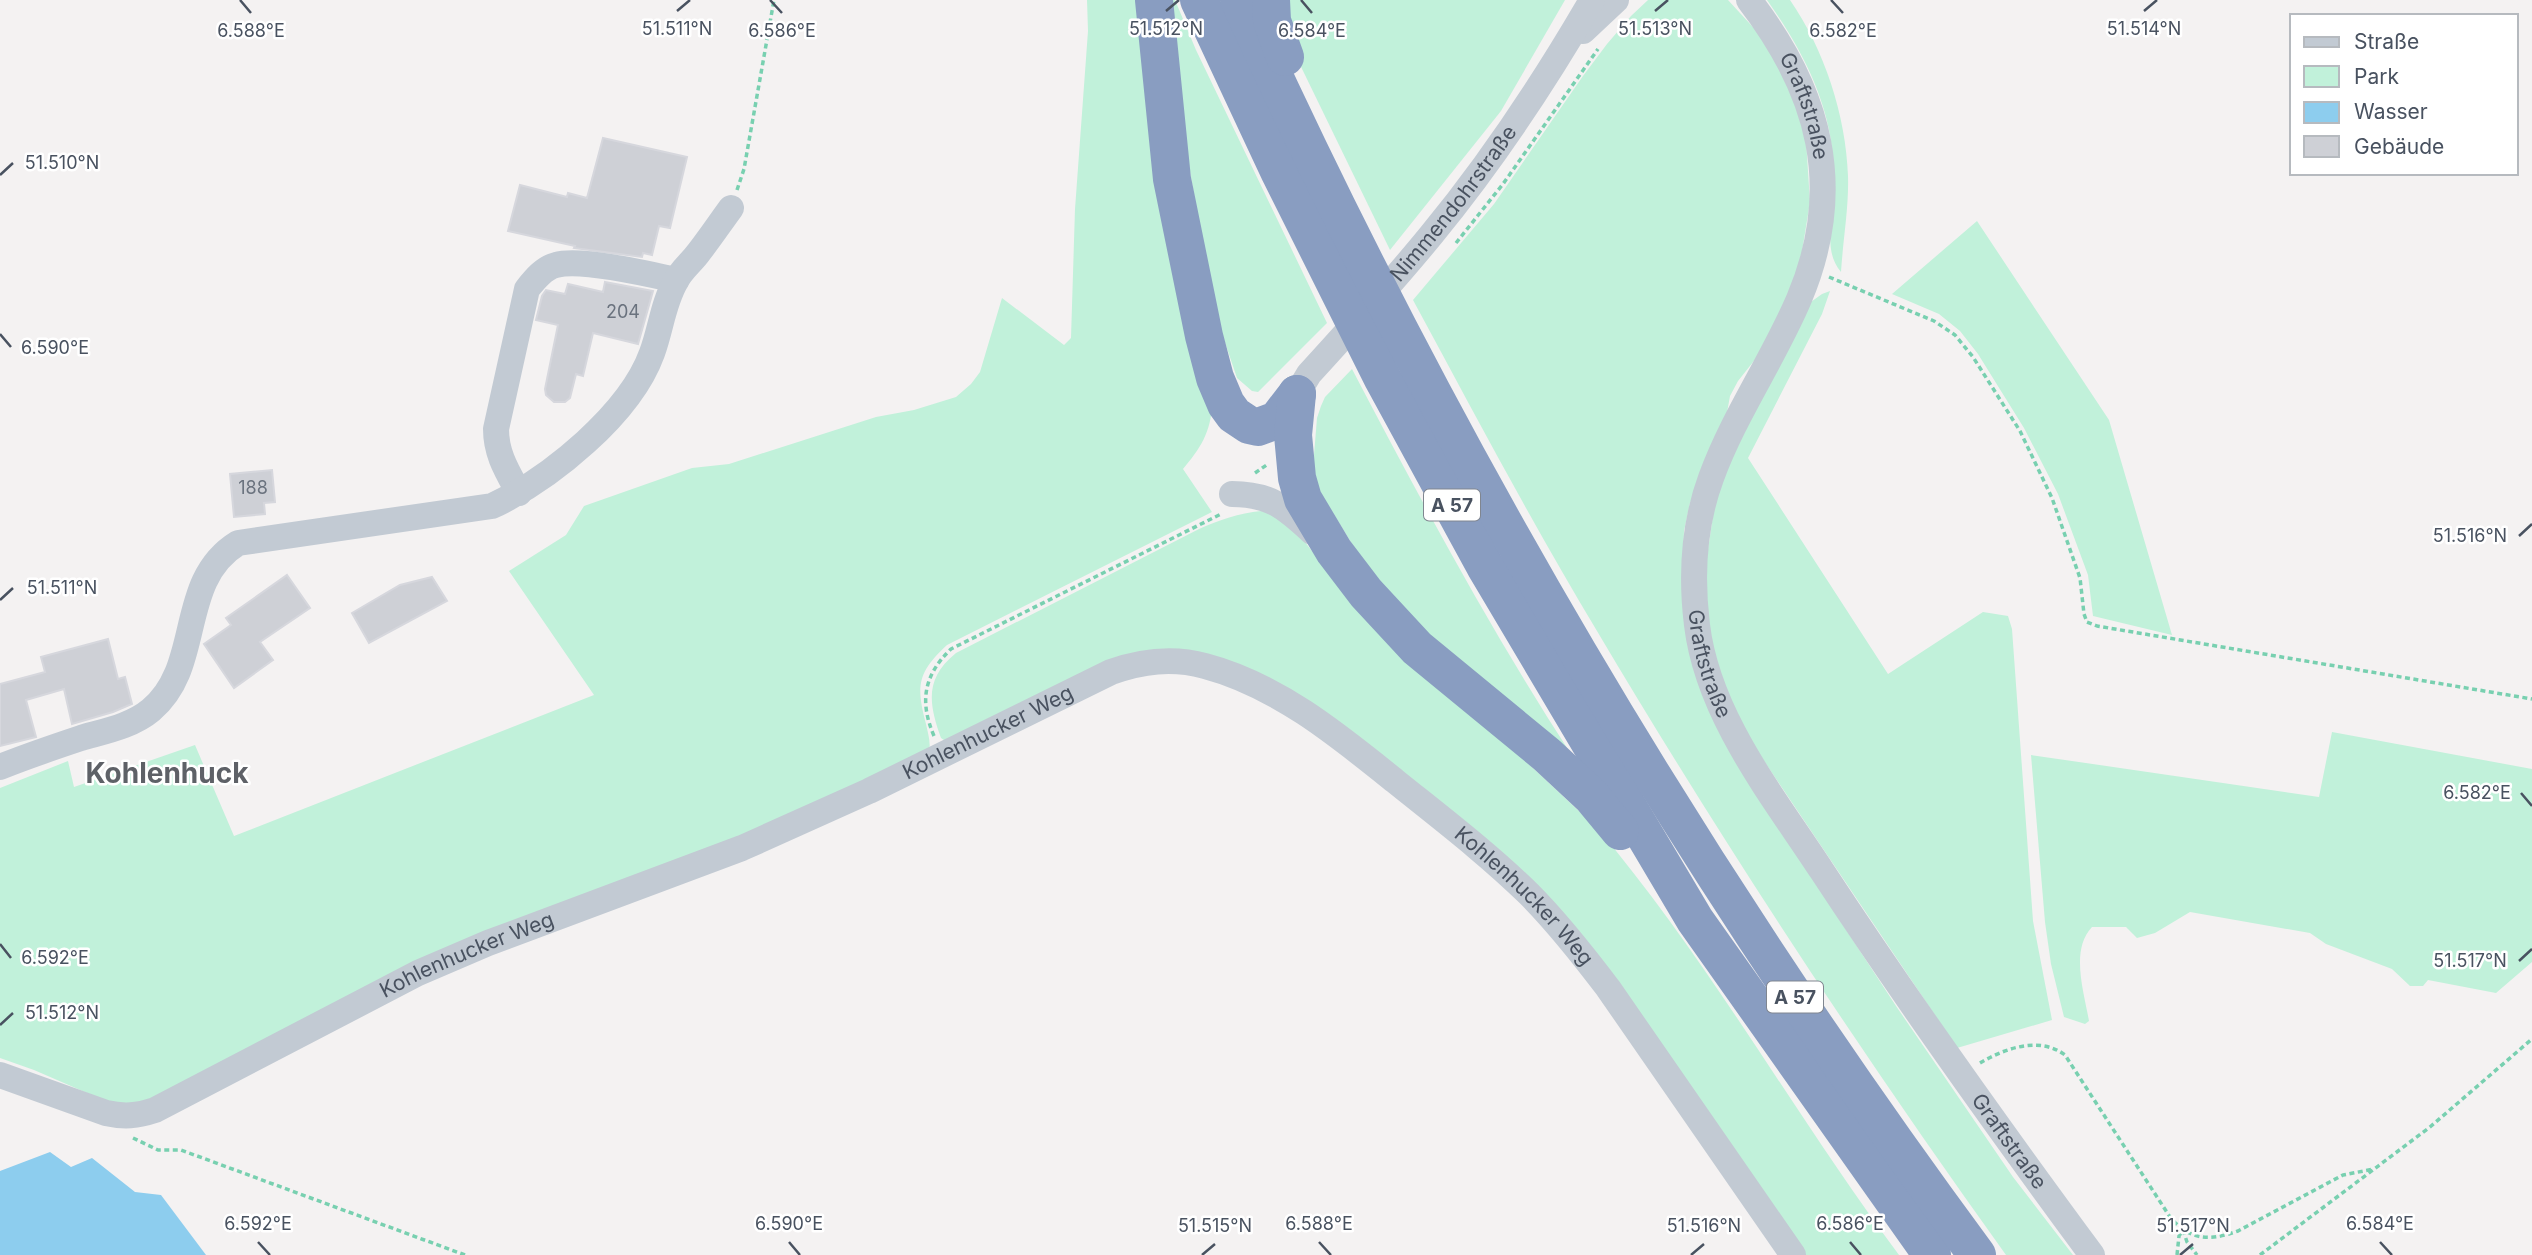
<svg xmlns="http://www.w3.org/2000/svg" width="2532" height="1255" font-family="Inter,sans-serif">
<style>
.green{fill:#c1f1da}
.water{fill:#8dcdee}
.building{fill:#ced0d6;stroke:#d6d7dd;stroke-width:2}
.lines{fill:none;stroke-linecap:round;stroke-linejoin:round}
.path{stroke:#78d0b0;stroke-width:3.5;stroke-dasharray:5 3.5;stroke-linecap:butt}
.minor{stroke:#c2cad3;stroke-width:26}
.highway{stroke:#899dc1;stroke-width:38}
.ticks{fill:none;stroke:#495260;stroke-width:2.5}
.labels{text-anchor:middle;stroke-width:5;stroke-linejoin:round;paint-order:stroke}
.number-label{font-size:18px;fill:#6a727e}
.shield{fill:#fff;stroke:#808690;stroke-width:2}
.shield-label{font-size:19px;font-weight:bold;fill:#495260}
.street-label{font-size:21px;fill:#495260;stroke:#fff}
.district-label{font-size:28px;font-weight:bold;fill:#5e6167;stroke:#fff}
.ticks-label{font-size:18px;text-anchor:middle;fill:#495260;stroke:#fff;stroke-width:5;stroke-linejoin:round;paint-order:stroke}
</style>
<rect width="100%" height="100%" fill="#f4f2f2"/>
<g class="green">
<path d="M1087,0H1136L1212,405C1211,432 1200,449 1183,469L1212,512L947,645C917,673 916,686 926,724C928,734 931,742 929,752L175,1090L124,1109L34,1070L0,1058V788L68,761L74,787L195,745L234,836L594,695L509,571L566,535L584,506L692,468L729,464L876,417L914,410L956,397L971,384L980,372L1002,298L1064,345L1071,338L1075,209L1088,31Z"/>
<polygon points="1161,0 1175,0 1196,50 1327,323 1258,392 1252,391 1237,378 1213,307"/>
<polygon points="1280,0 1565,0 1501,111 1390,250 1288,40"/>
<path d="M1648,0H1728L1763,38L1789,85L1806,140L1810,202L1800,264L1790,292L1761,352L1738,381L1730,396L1726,418L1690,503L1684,531L1682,594L1746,777L1896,1006L2013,1177L2073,1255H2006C1861,1053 1724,845 1597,631C1532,523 1473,411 1413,300L1494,204L1583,76L1607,44L1631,16Z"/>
<path d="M1767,0H1790C1824,49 1846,115 1848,176C1849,207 1843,240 1841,272C1822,249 1834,221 1834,194C1835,175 1833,154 1830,135C1821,85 1796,41 1767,0Z"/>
<polygon points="1977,221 2109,420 2172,635 2093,616 2088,575 2058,494 2024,428 1978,354 1960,331 1939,314 1892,294"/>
<polygon points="1830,291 1822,314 1748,458 1888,674 1983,612 2008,616 2012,629 2033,921 2052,1020 1957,1048 1756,749 1732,707 1712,647 1703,584 1717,488 1808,304 1822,294"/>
<path d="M1352,369C1420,499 1491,631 1571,754L1386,599L1312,479L1317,418L1321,406L1325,397Z"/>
<path d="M1261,511L1274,514L1301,537L1341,588L1597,828C1709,960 1795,1116 1899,1255H1803L1619,989L1335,723L1179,653L947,742L941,738C929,704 924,679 956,653L1199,529C1219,520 1239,513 1261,511Z"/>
<path d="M2332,732L2532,769V962L2496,993L2428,980L2423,986H2410L2392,969L2326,944L2310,933L2190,912L2155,933L2137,938L2126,927H2092C2070,950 2084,992 2089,1021L2085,1024L2064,1017L2051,964L2045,922L2031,755L2319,797Z"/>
</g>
<polygon class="water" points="50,1152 71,1167 92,1158 135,1192 161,1195 206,1255 0,1255 0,1171"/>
<g class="building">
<polygon points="603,138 687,157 670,228 659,226 652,255 643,253 642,257 574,248 575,246 508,231 520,185 567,197 568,193 587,198"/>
<polygon points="605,282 653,291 638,344 593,333 583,376 576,374 570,398 565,402 554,402 546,395 545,389 558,325 536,320 542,296 546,290 565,294 568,284 603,292"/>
<polygon points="272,470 275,502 264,503 265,514 234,517 230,474"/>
<polygon points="287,575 310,608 260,642 273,660 234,688 204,644 231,625 226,618"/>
<polygon points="432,577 447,601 369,643 352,613 400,585"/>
<polygon points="108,639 118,679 125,677 132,704 113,712 72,724 64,689 26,700 36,737 0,746 0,684 45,672 41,657"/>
</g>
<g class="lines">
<g class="path">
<polyline points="737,190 744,169 774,0"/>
<polyline points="1456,243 1503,184 1598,49"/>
<polyline points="1829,277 1934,321 1955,335 1973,357 2020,431 2052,498 2080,578 2084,614 2087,622 2097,626 2532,699"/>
<polyline points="1255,473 1268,464"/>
<path d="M934,736C919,701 924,675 951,649L1221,514"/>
<path d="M1980,1063C2005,1048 2040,1036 2065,1055L2170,1217C2190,1241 2210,1241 2238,1231L2343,1175L2374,1169"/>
<polyline points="133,1138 158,1150 181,1150 465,1255"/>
<polyline points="2183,1230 2187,1242 2197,1255"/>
<polyline points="2177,1255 2179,1236 2183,1230"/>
<polyline points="2260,1255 2430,1127 2532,1039"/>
</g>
<g class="minor">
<path id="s1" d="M1749,0C1820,92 1846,188 1799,299C1773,360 1734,415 1711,478C1694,524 1691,576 1697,625C1708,716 1773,796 1822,871C1908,1002 1999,1129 2092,1255"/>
<polyline points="1583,31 1616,0"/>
<path id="s2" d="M1297,394L1309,374C1351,328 1393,282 1432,234C1492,161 1545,81 1592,0"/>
<path d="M519,493C507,471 496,454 496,429L527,289C535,279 544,268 556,265C581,258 649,274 676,280"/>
<path d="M1232,494C1270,494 1285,507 1312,532"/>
<path d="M0,767C27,756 54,747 81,738C105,731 132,726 151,710C204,666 176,581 238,543L492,506C550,479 630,414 652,353C661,329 663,303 676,281C681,270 692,262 699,252C710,238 720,223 731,208"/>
<path id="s3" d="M0,1075L106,1113C124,1117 137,1116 155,1110L418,973L488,943L742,848L869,791L1111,672C1142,661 1172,657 1205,666C1277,685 1338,735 1395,781C1441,818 1487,853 1529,894C1558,923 1583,955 1608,988L1793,1255"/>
</g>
<g class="highway">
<polyline points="1154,0 1172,179 1204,336 1215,378 1226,404 1234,415 1249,425 1258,427 1277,420 1297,394"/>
<polyline points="1199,0 1279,171 1383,379 1485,566 1695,920 1932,1255"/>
<path d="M1239,0C1440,443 1688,864 1977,1255"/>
<polyline points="1271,0 1272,21 1285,57"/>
<polyline points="1297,394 1293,435 1297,478 1303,499 1334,551 1366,593 1417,648 1547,755 1591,796 1620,831"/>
</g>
</g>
<path class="ticks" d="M240,0L251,13M770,0L782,13M1301,0L1312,13M1831,0L1843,13M677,11L690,0M1166,11L1179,0M1655,11L1668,0M2144,11L2157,0M0,175L13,163M0,334L11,347M2519,536L2532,524M0,600L13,588M2521,793L2532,806M0,944L11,958M2519,961L2532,949M0,1025L13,1013M258,1242L270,1255M789,1242L800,1255M1319,1242L1331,1255M1850,1242L1861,1255M2380,1242L2392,1255M1202,1255L1215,1244M1691,1255L1704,1244M2180,1255L2193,1244"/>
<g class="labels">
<g class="number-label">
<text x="623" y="318">204</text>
<text x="253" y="494">188</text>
</g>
<g class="shield">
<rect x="1424" y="489.5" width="56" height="31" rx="5"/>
<rect x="1767" y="981.5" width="56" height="31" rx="5"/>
</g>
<g class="shield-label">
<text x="1452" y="512">A 57</text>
<text x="1795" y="1004">A 57</text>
</g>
<g class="street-label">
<text dy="7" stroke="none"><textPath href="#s1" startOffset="121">Graftstraße</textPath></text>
<text dy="7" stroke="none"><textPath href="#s2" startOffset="247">Nimmendohrstraße</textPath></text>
<text dy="7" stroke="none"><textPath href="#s1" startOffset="709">Graftstraße</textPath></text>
<text dy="7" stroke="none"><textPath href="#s3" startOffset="1078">Kohlenhucker Weg</textPath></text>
<text dy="7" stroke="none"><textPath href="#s3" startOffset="1708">Kohlenhucker Weg</textPath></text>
<text dy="7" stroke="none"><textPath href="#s3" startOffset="511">Kohlenhucker Weg</textPath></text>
<text dy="7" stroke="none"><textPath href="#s1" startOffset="1276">Graftstraße</textPath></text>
</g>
<g class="district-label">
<text x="167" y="783">Kohlenhuck</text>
</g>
</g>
<g class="ticks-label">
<text x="677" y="35">51.511°N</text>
<text x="1166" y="35">51.512°N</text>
<text x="1655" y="35">51.513°N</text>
<text x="2144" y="35">51.514°N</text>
<text x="251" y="37">6.588°E</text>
<text x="782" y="37">6.586°E</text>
<text x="1312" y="37">6.584°E</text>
<text x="1843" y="37">6.582°E</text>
<text x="62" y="169">51.510°N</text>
<text x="55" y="354">6.590°E</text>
<text x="2470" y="542">51.516°N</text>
<text x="62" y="594">51.511°N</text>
<text x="2477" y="799">6.582°E</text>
<text x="55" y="964">6.592°E</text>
<text x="2470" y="967">51.517°N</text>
<text x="62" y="1019">51.512°N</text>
<text x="258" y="1230">6.592°E</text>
<text x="789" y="1230">6.590°E</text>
<text x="1319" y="1230">6.588°E</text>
<text x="1850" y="1230">6.586°E</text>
<text x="2380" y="1230">6.584°E</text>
<text x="1215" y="1232">51.515°N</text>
<text x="1704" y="1232">51.516°N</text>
<text x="2193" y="1232">51.517°N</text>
</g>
<rect x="2290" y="14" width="228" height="161" fill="#ffffff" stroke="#b6babf" stroke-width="2"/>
<rect x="2304" y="37" width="35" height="10" fill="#c2cad3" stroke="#b6babf" stroke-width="2"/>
<text x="2354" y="49" font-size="21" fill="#495260">Straße</text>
<rect x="2304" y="66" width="35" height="21" fill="#c1f1da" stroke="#b6babf" stroke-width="2"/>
<text x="2354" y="84" font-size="21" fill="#495260">Park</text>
<rect x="2304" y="102" width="35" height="21" fill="#8dcdee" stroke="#b6babf" stroke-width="2"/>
<text x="2354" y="119" font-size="21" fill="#495260">Wasser</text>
<rect x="2304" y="136" width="35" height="21" fill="#ced0d6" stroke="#b6babf" stroke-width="2"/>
<text x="2354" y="154" font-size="21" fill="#495260">Gebäude</text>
</svg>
